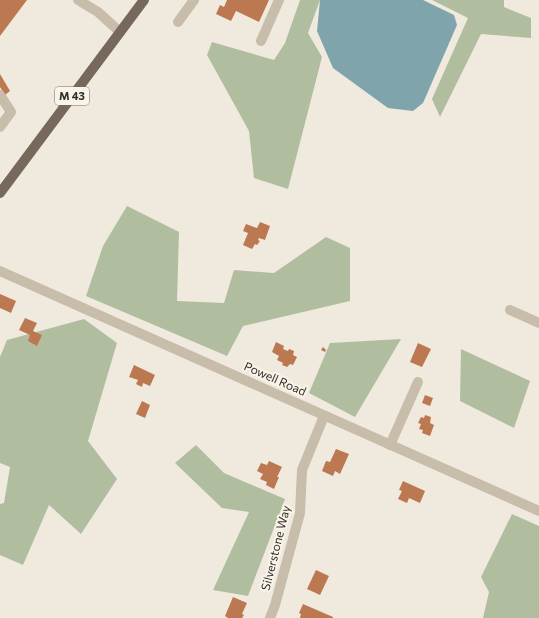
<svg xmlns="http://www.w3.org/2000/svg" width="539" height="618" font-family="Commissioner,sans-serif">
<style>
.green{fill:#b0be9f}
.water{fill:#7fa4ab}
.building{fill:#bc7851}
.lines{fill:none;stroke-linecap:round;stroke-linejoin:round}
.minor{stroke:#c8bcab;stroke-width:10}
.major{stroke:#77685c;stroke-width:10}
.labels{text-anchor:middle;stroke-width:4;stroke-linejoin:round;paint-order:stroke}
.shield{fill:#f8f4ea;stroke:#706a64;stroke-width:1}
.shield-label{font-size:11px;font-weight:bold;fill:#362f2a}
.street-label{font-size:12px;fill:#362f2a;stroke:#f8f4ea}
</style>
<rect width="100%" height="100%" fill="#f0eade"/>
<g class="green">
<polygon points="300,0 320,0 308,33 322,57 288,189 254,178 249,131 207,55 212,42 274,60 285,43"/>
<polygon points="432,0 504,0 504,7 531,18 531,38 481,34 440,117 432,99 468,18"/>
<polygon points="127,206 179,232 177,301 224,303 234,270 274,273 326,237 350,248 350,301 243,326 227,356 86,296 103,246"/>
<polygon points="84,319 117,343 88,441 117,479 81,534 49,505 23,565 0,555 0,504 4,503 10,467 0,463 0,357 7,340"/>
<polygon points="401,339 355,417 309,393 330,343"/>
<polygon points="461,349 530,381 514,428 460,401"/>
<polygon points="196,445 224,473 285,499 248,596 213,590 249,512 222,508 175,463"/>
<polygon points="512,514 539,526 539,618 483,618 489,592 481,577"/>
</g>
<polygon class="water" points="320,0 423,0 454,15 457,25 423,103 413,111 388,108 333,68 317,31"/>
<g class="building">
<polygon points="0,0 27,0 0,36"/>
<polygon points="227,0 269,0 259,22 236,11 231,21 216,14 220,5 224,7"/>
<polygon points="0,74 10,91 5,95 0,87"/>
<polygon points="260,222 270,226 265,240 259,238 258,240 260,241 257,245 255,244 252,249 243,245 248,233 243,231 246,224 257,228"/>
<polygon points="0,294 16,301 11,313 0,308"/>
<polygon points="25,318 37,323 33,331 42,335 37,346 28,341 30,335 19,330"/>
<polygon points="276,342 284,346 283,349 288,351 289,349 294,351 293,355 297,357 293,365 290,364 287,367 282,365 283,363 277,360 279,356 272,352"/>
<polygon points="418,343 431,349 422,367 410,362"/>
<polygon points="323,347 326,350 325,352 321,350"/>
<polygon points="134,365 155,375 150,386 143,383 142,387 136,384 138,380 129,377"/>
<polygon points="425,395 433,398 430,406 422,403"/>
<polygon points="142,401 150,405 145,418 136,414"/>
<polygon points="425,415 431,417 430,423 434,425 430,436 422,433 423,430 419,429 421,424 418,423 421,417 424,418"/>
<polygon points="336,449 349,454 340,474 335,471 333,476 322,471 326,461 330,462"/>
<polygon points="269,461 282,467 277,477 279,477 274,489 266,485 267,482 260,479 263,474 257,471 261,463 267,465"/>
<polygon points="403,481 425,491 420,503 409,498 407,503 398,499 402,491 399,490"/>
<polygon points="316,570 329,576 320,595 307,589"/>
<polygon points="233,597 247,603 242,614 244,615 242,618 228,618 225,616"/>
<polygon points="303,604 333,617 333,618 300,618 301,614 299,613"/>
</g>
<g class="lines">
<g class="minor">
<polyline points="78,0 98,12 120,32"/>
<polyline points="178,22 194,0"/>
<polyline points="261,41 279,0"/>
<polyline points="0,95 11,112 0,127"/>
<polyline points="0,271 539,511"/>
<polyline points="510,310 539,323"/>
<polyline points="390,445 418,382"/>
<polyline points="270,618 275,605 300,513 302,470 324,416"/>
</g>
<polyline class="major" points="0,193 144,0"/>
</g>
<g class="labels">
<rect class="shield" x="55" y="87" width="34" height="18" rx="3"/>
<g class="shield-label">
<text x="72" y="100">M 43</text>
</g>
<g class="street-label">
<text transform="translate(275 379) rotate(24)" y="4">Powell Road</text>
<text transform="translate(276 548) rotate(-76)" y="4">Silverstone Way</text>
</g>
</g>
</svg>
